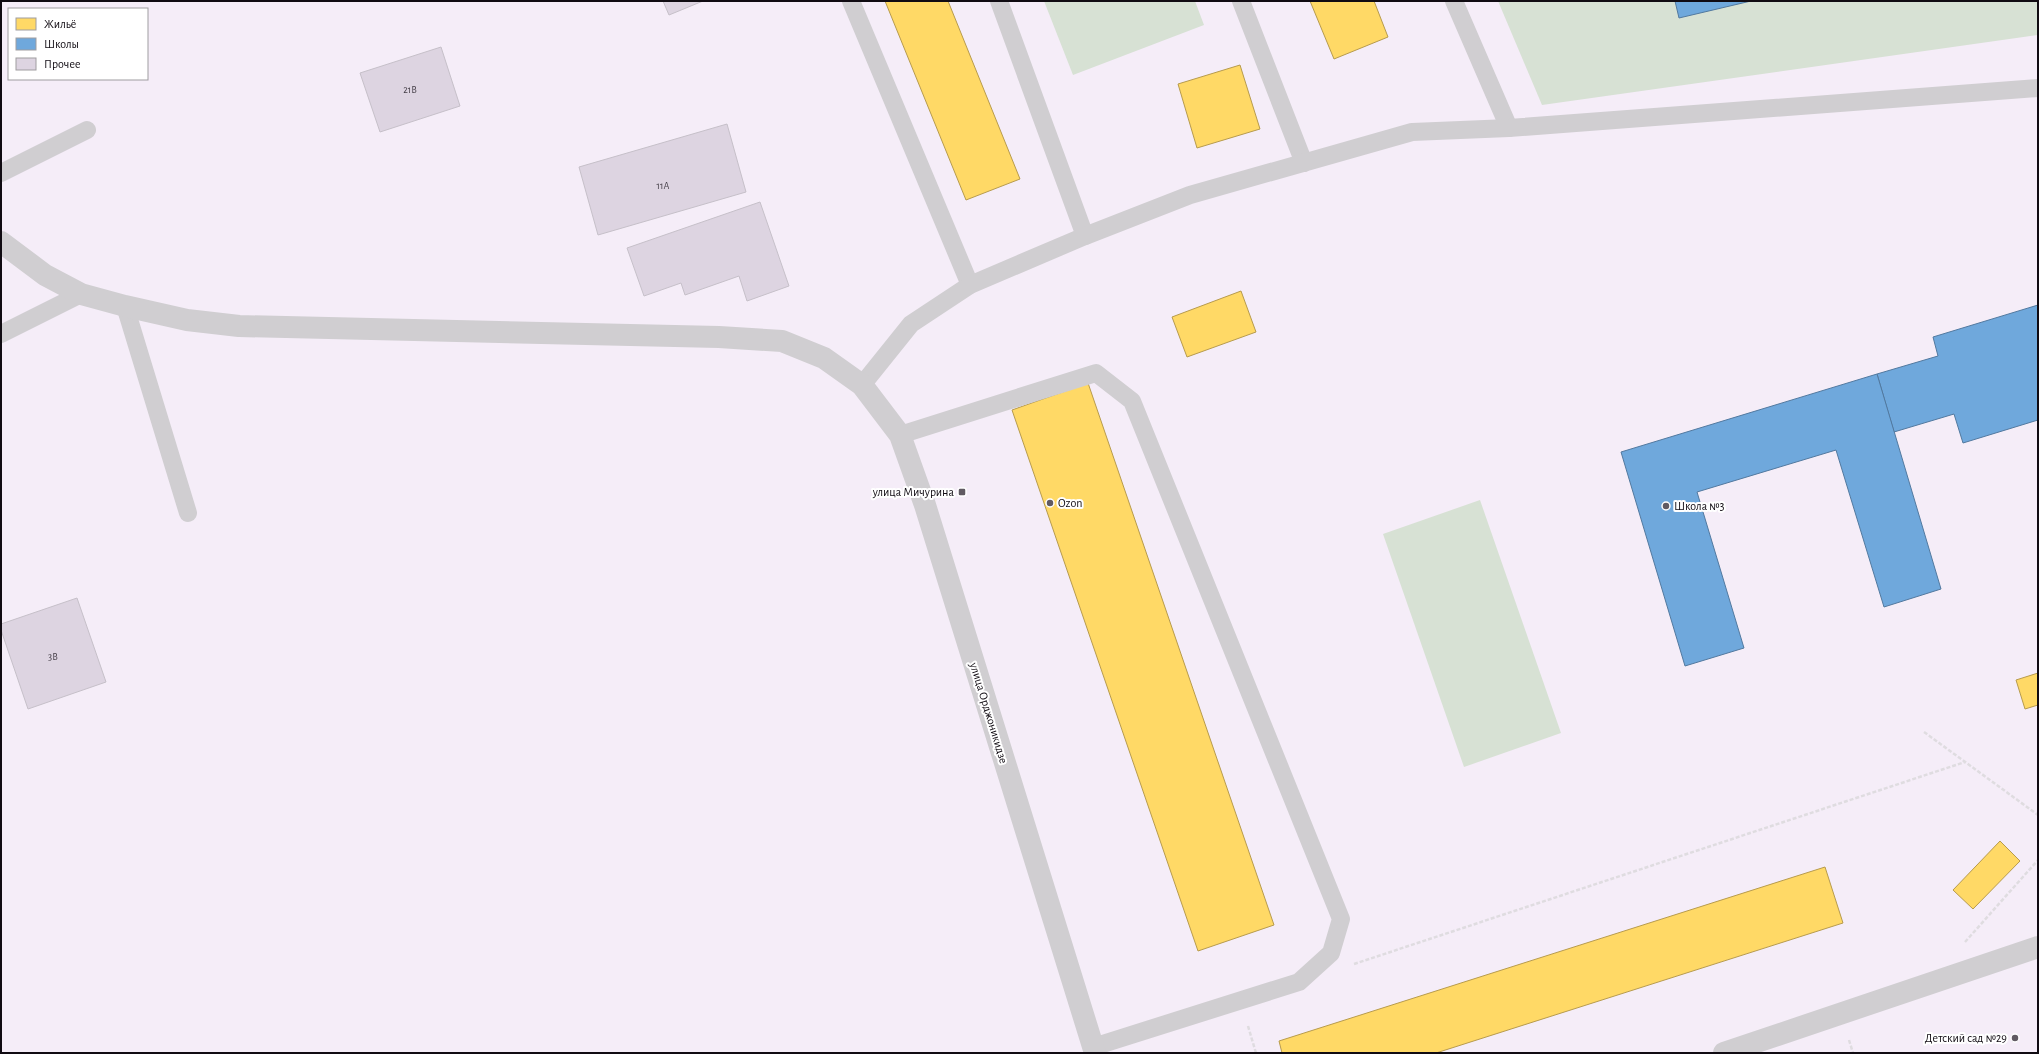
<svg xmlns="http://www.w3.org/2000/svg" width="2039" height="1054" font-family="'Alegreya Sans',sans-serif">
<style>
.green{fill:#d7e1d4}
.homes{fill:#ffd966;stroke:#b79b4d}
.schools{fill:#6fa8dc;stroke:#52799f}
.building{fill:#ddd4e1;stroke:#c6c0c9}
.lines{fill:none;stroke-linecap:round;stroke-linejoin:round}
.path{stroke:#dfdce0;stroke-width:2.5;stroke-dasharray:4 2;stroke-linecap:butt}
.lane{stroke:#d0ced1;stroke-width:18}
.street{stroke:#d0ced1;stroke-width:22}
.secondary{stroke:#d0ced1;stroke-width:22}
.poi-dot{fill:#605a62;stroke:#fff;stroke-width:1.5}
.labels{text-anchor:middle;stroke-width:4;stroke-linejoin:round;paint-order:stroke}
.number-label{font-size:10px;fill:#433d46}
.poi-label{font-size:12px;fill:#100b12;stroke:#fff;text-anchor:end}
.street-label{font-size:12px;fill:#100b12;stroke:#fff}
</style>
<rect width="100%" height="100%" fill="#f5edf8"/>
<g class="green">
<polygon points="1044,1 1195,1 1204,25 1073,75"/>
<polygon points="1498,1 2038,1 2038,35 1542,105"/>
<polygon points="1480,500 1561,733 1464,767 1383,534"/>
</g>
<g class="homes">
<polygon points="885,1 948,1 1020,179 966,200"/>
<polygon points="1310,1 1374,1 1388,37 1334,59"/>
<polygon points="1240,65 1260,129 1197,148 1178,84"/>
<polygon points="1241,291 1256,332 1187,357 1172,317"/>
<polygon points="1088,383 1274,925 1198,951 1012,410"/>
<polygon points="2038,673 2038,705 2025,709 2016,680"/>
<polygon points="2000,841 2020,861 1973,909 1953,890"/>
<polygon points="1825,867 1843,923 1436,1053 1282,1053 1279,1041"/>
</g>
<g class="schools">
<polygon points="1675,1 1751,1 1679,18"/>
<polygon points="2038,305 2038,420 1963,443 1954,414 1894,432 1877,374 1938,356 1933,337"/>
<polygon points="1877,374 1941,589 1884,607 1836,450 1697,492 1744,648 1685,666 1621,452"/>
</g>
<g class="building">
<polygon points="663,1 703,1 669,15"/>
<polygon points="441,47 460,106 380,132 360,73"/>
<polygon points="727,124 746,192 598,235 579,167"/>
<polygon points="760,202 789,286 747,301 739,276 685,295 681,283 644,296 627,248"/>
<polygon points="77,598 106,682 28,709 1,630 1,624"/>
</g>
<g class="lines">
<g class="path">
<polyline points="1924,732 2038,815"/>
<polyline points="1965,942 2038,860"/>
<polyline points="1354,964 1965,762"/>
<polyline points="1248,1026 1256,1053"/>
<polyline points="1849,1040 1853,1053"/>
</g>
<g class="lane">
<polyline points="851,1 970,285"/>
<polyline points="999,1 1085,236"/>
<polyline points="1241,1 1304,163"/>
<polyline points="1454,1 1509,128"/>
<polyline points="1,173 87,130"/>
<polyline points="125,306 188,513"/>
<polyline points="1,334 81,294"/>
<polyline points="862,385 911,324 970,285 1085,236 1190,195 1412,132 1509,128 2038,88"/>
<polyline points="900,435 1096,373 1132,401 1341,919 1331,953 1299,982 1093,1047"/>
</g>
<polyline class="street" points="1724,1053 2038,947"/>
<polyline class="secondary" points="1,242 45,275 81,294 125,306 187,320 239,326 719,337 782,341 824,358 862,385 900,435 925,505 1095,1053"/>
</g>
<g class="poi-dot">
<rect x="958" y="488" width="8" height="8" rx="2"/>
<circle cx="1050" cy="503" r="4"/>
<circle cx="1666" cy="506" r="4"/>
<circle cx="2015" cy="1038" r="4"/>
</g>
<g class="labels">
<g class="number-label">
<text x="410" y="93">21В</text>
<text x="663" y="189">11А</text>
<text x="53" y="660">3В</text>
</g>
<g class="poi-label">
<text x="954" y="496">улица Мичурина</text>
<text x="1058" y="507" text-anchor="start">Ozon</text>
<text x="1674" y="510" text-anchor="start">Школа №3</text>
<text x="2007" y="1042">Детский сад №29</text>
</g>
<g class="street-label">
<text transform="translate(989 713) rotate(73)" y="4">улица Орджоникидзе</text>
</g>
</g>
<rect width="2039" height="1054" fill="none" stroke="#100b12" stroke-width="4"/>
<rect x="8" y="8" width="140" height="72" fill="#ffffff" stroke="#9f9da0"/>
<rect x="16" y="18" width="20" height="12" fill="#ffd966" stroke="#9f9da0"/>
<text x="44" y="28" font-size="12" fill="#100b12">Жильё</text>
<rect x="16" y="38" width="20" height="12" fill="#6fa8dc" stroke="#9f9da0"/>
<text x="44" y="48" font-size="12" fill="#100b12">Школы</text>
<rect x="16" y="58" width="20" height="12" fill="#ddd4e1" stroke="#9f9da0"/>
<text x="44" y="68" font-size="12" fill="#100b12">Прочее</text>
</svg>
